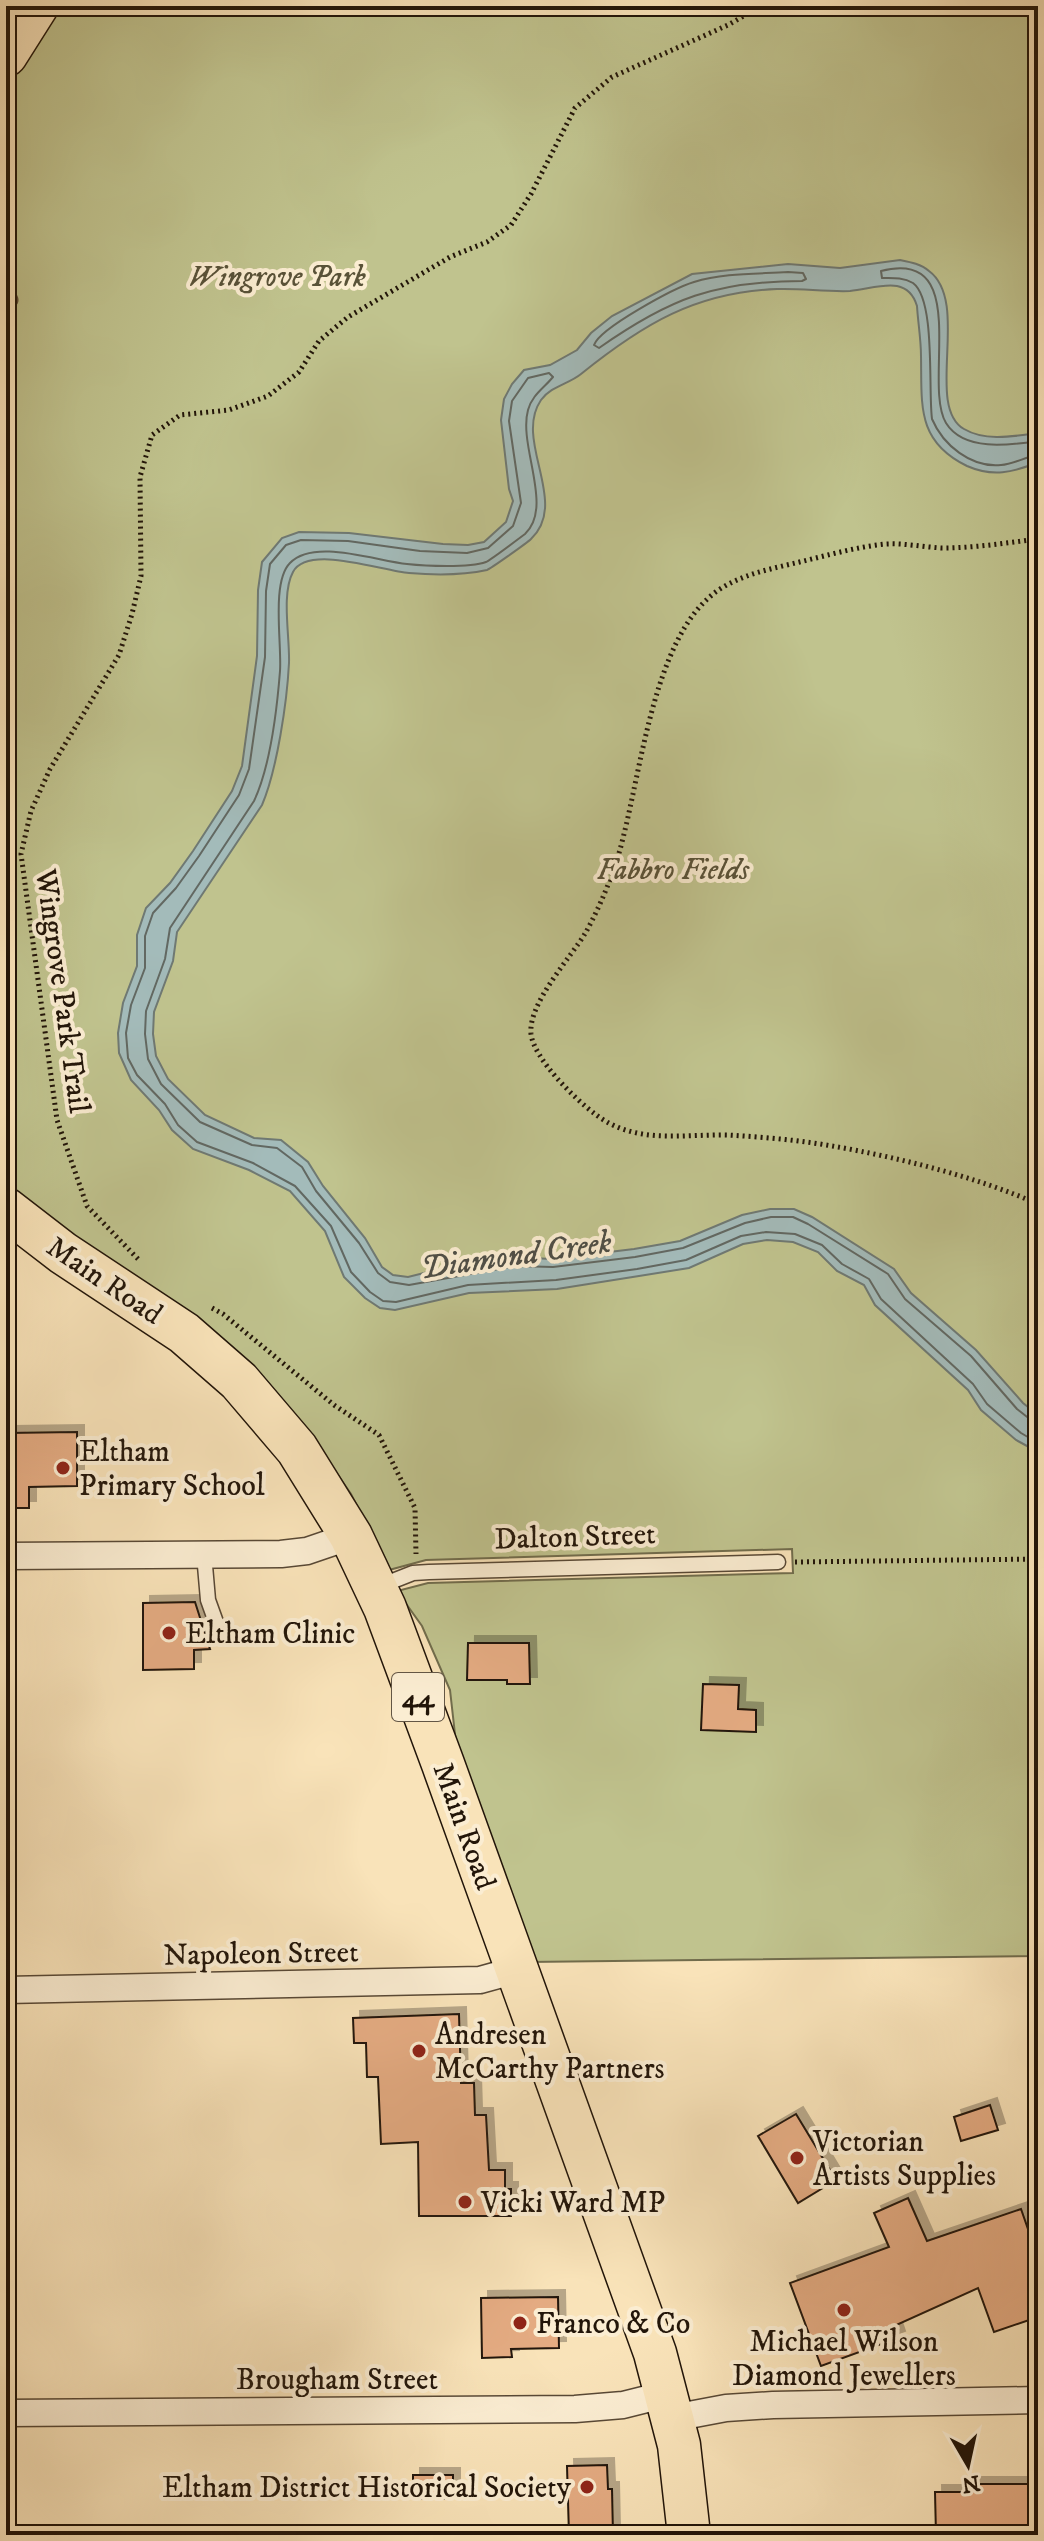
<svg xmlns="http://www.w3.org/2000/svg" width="1044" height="2541" font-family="'IM FELL DW Pica',serif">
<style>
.green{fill:#c0c38e;stroke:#716c4c;stroke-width:2}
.water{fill:#a3bbba;stroke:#6f7973;stroke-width:2}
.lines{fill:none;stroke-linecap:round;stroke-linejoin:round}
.shore{stroke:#626862;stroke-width:2}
.building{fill:#e4ab82;stroke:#221509;stroke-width:2;filter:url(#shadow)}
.lane-casing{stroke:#584835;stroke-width:17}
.street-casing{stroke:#584835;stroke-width:29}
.primary-casing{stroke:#221509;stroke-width:45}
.path{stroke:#221509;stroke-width:5;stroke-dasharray:2 4;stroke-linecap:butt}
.lane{stroke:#fbedd2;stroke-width:14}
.street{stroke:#fbedd2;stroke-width:26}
.primary{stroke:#f9e3b9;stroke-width:42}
.poi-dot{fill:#8f2418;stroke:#fbedd2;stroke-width:3}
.labels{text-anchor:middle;stroke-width:8;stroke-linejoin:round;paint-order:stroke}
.shield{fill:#fbedd2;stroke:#635645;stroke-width:2}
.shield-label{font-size:28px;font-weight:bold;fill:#221509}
.park-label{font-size:30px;font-style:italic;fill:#595238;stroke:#fbedd2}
.street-label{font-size:30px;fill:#221509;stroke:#fbedd2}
.poi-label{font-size:30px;fill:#221509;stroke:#fbedd2;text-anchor:start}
.water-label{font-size:32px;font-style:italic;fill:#4f4f47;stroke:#fbedd2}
</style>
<defs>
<filter id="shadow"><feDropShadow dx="7" dy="-7" stdDeviation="0" flood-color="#0004"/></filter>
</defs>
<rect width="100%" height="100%" fill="#f9e3b9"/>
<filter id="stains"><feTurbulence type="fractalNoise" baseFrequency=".0025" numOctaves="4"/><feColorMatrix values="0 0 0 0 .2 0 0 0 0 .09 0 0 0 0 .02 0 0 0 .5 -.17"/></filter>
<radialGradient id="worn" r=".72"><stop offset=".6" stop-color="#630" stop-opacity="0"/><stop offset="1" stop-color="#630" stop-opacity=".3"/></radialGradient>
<polygon class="green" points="49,6 1038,6 1038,1956 528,1962 458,1761 450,1690 422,1626 397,1591 428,1583 793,1573 792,1549 426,1560 389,1570 351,1494 311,1436 6,1189 6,73"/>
<path class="water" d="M900,260C910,262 921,264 929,271C971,302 924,406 964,429C986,442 1015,436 1038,433V462C1013,473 992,477 967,466C916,441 922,405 921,356C921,339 918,323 917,306C907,273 875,289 850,291C825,292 801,288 777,289C696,292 643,324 581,374C569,384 551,386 541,400C513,441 570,502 531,539C527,543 490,569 487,570C464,575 433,575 409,573C382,571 308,544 293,572C281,594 290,637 289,663C287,702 277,770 262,805L177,932L173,961L154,1012L153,1034L156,1056L168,1079L205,1115L254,1138L281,1140L308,1162L323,1186L365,1238L382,1267L393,1275L408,1277L440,1269L462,1268L514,1257L551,1259L634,1249L680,1241L742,1215L770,1209H794L812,1217L894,1269L911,1293L976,1350L1023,1403L1038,1415V1452L1016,1440L981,1410L968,1390L875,1305L864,1285L837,1271L818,1252L793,1242L767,1240L743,1244L689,1268L639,1276L557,1289L469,1293L395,1310L380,1308L365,1298L344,1277L325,1231L290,1191L249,1170L193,1149L172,1130L159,1110L131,1080L119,1053L118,1033L123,1003L137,966V935L146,908L170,883L193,851L232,791L242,766L257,656L258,590L262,562L282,538L299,532L349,533L443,544L468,545L484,542L506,522L513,501L509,489L501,420L504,399L512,384L524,370L550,365L577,350L591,333L612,316L692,274L788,264L840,268Z"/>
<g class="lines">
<g class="shore">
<path d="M788,272L803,273L806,279L802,281C716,281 670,298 599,348L594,345C600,328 674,288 694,282C723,273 757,274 788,272Z"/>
<path d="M1038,441C1010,445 964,452 946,423C922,383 973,247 881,271L882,278C892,278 903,277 913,283C936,300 928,390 932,419C943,445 971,468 1001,465C1014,464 1025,457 1038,455"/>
<path d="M1038,1421L1031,1420L1017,1409L971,1356L905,1299L888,1274L808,1224L793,1217H771L745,1223L683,1248L635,1257L553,1267L515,1266L409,1285L390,1282L378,1273L359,1243L316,1191L302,1167L277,1148L252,1145L200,1122L161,1084L148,1059L145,1034L146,1011L165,959L170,928L254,801C270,767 277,709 280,671C282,644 271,582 290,563C314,538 376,561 407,564C425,566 469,568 486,562C489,561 521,537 525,534C554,507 518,446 528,410C532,395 544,388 553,377L549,373L528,378L512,401L509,421L521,503L513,526L488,548L467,553L420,551L348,541L301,540L286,545L270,564L266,591L265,657L249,769L239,795L199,856L176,888L153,913L145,936V968L131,1005L126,1033L128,1058L137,1075L165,1104L178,1125L197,1142L253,1163L295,1186L331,1226L351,1272L370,1292L383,1301L396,1302L468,1285L556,1280L637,1269L686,1260L741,1236L766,1232L795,1234L822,1245L842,1264L869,1279L881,1299L973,1384L987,1404L1021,1433L1038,1443"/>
</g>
</g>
<g class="building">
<polygon points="77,1432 77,1486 29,1487 29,1508 6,1508 6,1433"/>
<polygon points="195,1602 210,1649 194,1650 194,1669 143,1670 143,1603"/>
<polygon points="468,1643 529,1643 530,1684 507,1684 507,1680 467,1680"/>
<polygon points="703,1684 739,1685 738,1709 756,1710 756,1732 701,1730"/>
<polygon points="459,2014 461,2083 474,2083 475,2115 486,2115 489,2170 505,2170 505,2189 511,2189 511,2216 419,2216 418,2142 381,2144 378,2077 367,2077 366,2043 354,2043 353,2018"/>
<polygon points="990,2105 998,2130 961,2141 954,2117"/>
<polygon points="796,2114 836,2180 798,2203 758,2136"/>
<polygon points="908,2198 927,2241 1021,2209 1038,2258 1038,2317 994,2332 978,2288 894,2326 898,2338 821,2366 790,2283 889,2247 874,2213"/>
<polygon points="558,2297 559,2348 511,2349 512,2357 482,2358 481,2298"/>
<polygon points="607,2465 608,2489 612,2489 613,2535 569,2535 567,2466"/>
<rect x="413" y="2475" width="40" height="24"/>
<polygon points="965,2484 1038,2484 1038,2535 1008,2535 1008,2533 936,2535 935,2492 965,2492"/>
</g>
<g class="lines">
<defs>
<g id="lane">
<polyline points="6,298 10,300"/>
<polyline points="204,1554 208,1600 217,1625"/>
<polyline points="380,1586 413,1573 429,1572 778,1562"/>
</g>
<g id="street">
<polyline points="6,1556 281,1554 307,1551 351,1536"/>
<polyline points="6,1990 480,1980 516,1970"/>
<polyline points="6,2413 575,2409 623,2405 667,2394"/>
<polyline points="673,2418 726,2408 773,2405 1038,2400"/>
</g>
<g id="primary">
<polyline points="6,55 37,6"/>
<polyline points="6,1209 63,1253 184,1333 239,1381 297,1449 351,1536 385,1608 443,1764 655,2353 679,2445 689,2535"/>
</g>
</defs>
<use href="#lane" class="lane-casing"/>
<use href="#street" class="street-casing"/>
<use href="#primary" class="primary-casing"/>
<g class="path">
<path d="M1038,539C1006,543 974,548 942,548C923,547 904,543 886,544C854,547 822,557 791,564C766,570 742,575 720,589C648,636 641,792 614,869C606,891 597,912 586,932C570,959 528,1003 531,1034C534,1059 575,1099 595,1114C635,1145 681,1134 728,1135C762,1137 798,1140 832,1146C897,1157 977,1177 1038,1204"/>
<polyline points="138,1259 87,1206 57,1120 21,854 31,811 50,769 119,655 132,614 141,576 140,477 152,435 180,415 229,410 268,396 299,372 319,341 348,317 450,257 487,242 511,225 531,194 575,108 612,77 728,25 761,6"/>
<polyline points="212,1308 223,1314 334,1405 379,1435 415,1508 416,1554"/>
<polyline points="795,1562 1038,1559"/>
</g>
<use href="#lane" class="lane"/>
<use href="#street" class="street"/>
<use href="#primary" class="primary"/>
</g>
<g class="poi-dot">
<circle cx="63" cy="1468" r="8"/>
<circle cx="169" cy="1633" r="8"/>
<circle cx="419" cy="2051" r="8"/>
<circle cx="797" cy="2158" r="8"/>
<circle cx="465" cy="2202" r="8"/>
<circle cx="844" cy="2310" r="8"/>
<circle cx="520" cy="2323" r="8"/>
<circle cx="587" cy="2487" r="8"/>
</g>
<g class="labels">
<rect class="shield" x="392" y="1673" width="52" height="48" rx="6"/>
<g class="shield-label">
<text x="418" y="1707">44</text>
</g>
<g class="park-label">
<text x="277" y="286">Wingrove Park</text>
<text x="673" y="879">Fabbro Fields</text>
</g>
<g class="street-label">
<text transform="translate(63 991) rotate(82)" y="10">Wingrove Park Trail</text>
<text transform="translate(105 1280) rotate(34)" y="10">Main Road</text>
<text transform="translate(575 1536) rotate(-2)" y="10">Dalton Street</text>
<text transform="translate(465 1826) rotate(70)" y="10">Main Road</text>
<text transform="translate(261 1953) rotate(-1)" y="10">Napoleon Street</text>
<text x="337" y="2389">Brougham Street</text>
</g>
<g class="poi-label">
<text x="79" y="1461">Eltham<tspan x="79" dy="34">Primary School</tspan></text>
<text x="185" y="1643">Eltham Clinic</text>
<text x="435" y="2044">Andresen<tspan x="435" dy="34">McCarthy Partners</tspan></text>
<text x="813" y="2151">Victorian<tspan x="813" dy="34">Artists Supplies</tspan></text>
<text x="481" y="2212">Vicki Ward MP</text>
<text x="536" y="2333">Franco &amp; Co</text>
<text x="844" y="2351" text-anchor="middle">Michael Wilson<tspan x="844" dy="34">Diamond Jewellers</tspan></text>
<text x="571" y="2497" text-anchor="end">Eltham District Historical Society</text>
</g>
<g class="water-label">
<text transform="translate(516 1254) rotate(-8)" y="11">Diamond Creek</text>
</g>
</g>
<rect width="1044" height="2541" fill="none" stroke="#f9e3b9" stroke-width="32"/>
<rect x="8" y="8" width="1028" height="2525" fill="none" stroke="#221509" stroke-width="4"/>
<rect x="16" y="16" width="1012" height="2509" fill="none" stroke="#221509" stroke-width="2"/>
<g transform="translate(968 2465) rotate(171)" stroke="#fbedd2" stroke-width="6" paint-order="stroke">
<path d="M0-6L14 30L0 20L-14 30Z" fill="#221509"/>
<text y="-12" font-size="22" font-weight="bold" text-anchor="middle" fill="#221509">N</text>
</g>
<rect width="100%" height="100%" filter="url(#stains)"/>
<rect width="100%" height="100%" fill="url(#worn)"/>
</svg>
